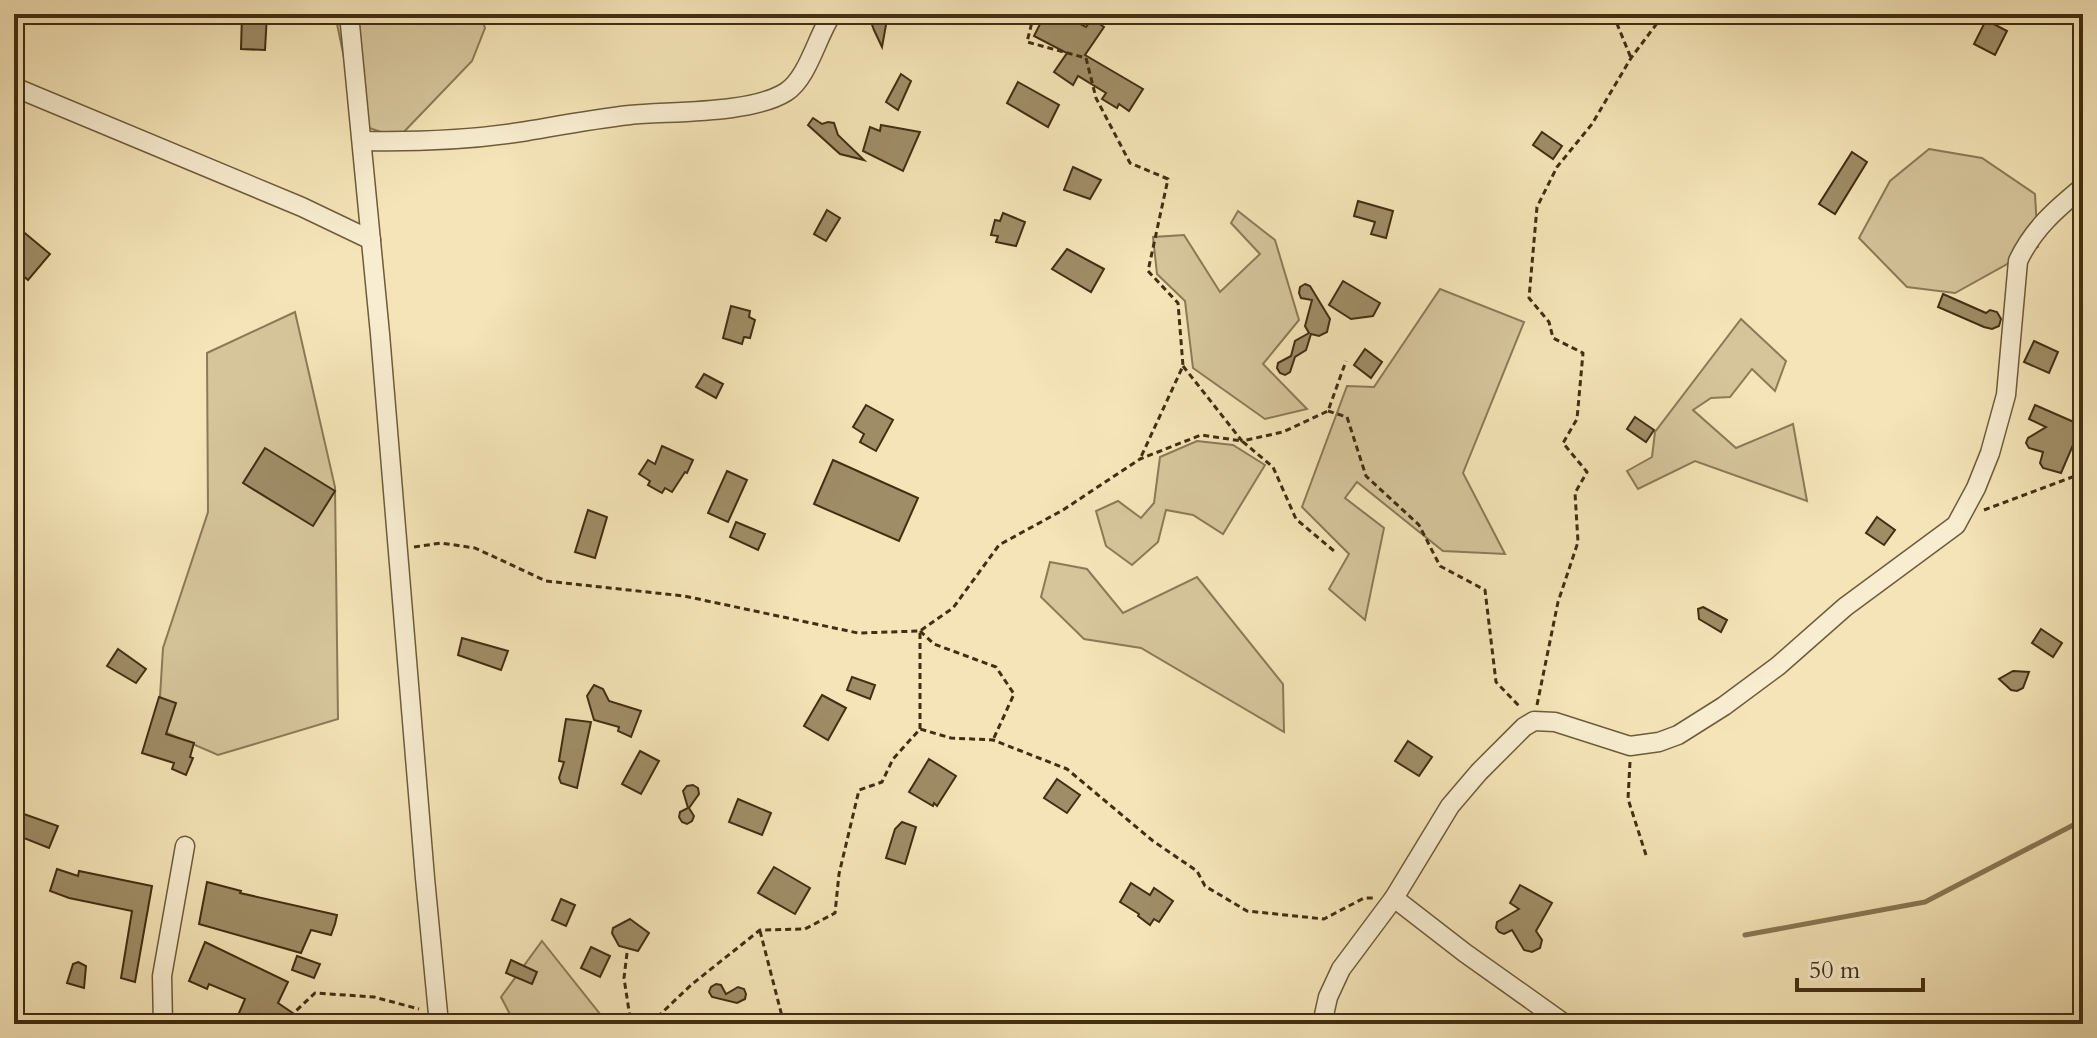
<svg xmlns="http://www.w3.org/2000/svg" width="2097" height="1038" font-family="Cardo,serif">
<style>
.green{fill:#d6c59b;stroke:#8c7a56;stroke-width:2}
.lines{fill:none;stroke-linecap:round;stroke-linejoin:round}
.stream{stroke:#887653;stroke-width:5}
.building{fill:#9f8d67;stroke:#422e11;stroke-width:2}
.minor-casing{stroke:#6e5c3a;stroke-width:21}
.path{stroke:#422e11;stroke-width:3;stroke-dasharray:6 4;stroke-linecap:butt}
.minor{stroke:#f8edd0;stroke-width:18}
</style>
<rect width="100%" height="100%" fill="#f4e4b7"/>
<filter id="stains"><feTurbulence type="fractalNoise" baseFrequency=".0025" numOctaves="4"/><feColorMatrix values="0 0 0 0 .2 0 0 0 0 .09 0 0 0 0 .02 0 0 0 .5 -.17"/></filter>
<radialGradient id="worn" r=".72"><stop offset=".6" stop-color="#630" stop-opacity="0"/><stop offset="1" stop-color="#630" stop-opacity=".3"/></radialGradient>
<g class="green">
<polygon points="340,14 480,14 485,28 472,61 398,138 358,124 337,24"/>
<polygon points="1929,149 1982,158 2035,194 2038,247 1955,293 1907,287 1859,238 1890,181"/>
<polygon points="1238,211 1275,240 1299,320 1263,364 1307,409 1265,419 1193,368 1185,301 1157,274 1153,237 1184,235 1220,292 1260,254 1231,223"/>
<polygon points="1440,289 1524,322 1463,473 1505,554 1443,551 1357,482 1345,498 1384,528 1365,620 1329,589 1349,554 1302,507 1347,386 1374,387"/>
<polygon points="295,312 335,487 338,719 218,755 158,729 163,648 208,512 207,353"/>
<polygon points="1741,319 1786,361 1775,391 1752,369 1730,397 1711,398 1693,410 1736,448 1793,424 1807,501 1695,461 1638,489 1627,471 1652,457 1655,432"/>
<polygon points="1197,441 1233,445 1265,465 1223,534 1193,515 1166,510 1158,542 1132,565 1106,546 1096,511 1118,501 1141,518 1154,503 1160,457"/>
<polygon points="1050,562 1087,569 1123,613 1197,577 1283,684 1284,732 1141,648 1084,639 1041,597"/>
<polygon points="542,941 608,1024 515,1024 501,997"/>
</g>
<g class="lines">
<polyline class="stream" points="1745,935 1925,902 2083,820"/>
</g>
<g class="building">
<polygon points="242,14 267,14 265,50 241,49"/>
<polygon points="868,14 888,14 882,47 874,30"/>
<polygon points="1045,14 1061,14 1086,27 1092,19 1104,27 1085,55 1143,89 1129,111 1119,104 1117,108 1102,99 1106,93 1078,76 1073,85 1054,72 1067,53 1034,36"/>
<polygon points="1986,20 2007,31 1995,55 1974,44"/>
<polygon points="901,74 911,81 898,110 886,102"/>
<polygon points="1018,82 1059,105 1048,127 1007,103"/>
<polygon points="813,118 822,124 828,122 834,123 838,135 864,160 840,154 808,125"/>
<polygon points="881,125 920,132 903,171 863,151 870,127 880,131"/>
<polygon points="1542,132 1562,146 1553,159 1533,145"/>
<polygon points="1852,152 1867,162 1835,214 1819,204"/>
<polygon points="1073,167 1101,180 1090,199 1064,190"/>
<polygon points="1358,201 1393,211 1386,238 1371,234 1375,222 1354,216"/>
<polygon points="827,210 840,218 826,241 814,234"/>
<polygon points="1003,213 1025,222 1016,246 996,242 998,236 991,235 995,220 1000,221"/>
<polygon points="14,224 50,254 28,280 14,268"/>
<polygon points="1067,249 1104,269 1091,292 1052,269"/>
<polygon points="1343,281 1380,303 1373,316 1351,319 1329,305"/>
<polygon points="1305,284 1310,286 1330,319 1327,332 1319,336 1311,334 1306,350 1295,357 1290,372 1285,375 1280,373 1277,368 1278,363 1291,356 1295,341 1309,333 1305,326 1312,300 1301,298 1299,293 1300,287"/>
<polygon points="1943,294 1986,313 1990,310 1997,312 2001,319 1999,326 1992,329 1984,327 1938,307"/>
<polygon points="731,306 750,311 749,317 755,320 750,338 744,337 742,344 723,338"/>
<polygon points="2034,341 2058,352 2049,373 2024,362"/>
<polygon points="1365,349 1382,362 1371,378 1354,365"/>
<polygon points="704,374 723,384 716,398 696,387"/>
<polygon points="866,405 893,420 876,451 860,442 864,434 853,427"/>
<polygon points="2035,405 2083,426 2083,441 2076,438 2061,473 2043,468 2040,463 2043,452 2029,448 2026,443 2028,438 2046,427 2029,419"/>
<polygon points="1635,417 1654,430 1646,442 1627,429"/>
<polygon points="662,446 693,460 687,473 685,472 672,492 665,488 662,493 648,485 650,481 639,474 648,460 655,464"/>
<polygon points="265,448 335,491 313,526 243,483"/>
<polygon points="833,460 918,498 899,541 814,504"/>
<polygon points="727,471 747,480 728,522 708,513"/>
<polygon points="588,510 607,517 595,558 575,552"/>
<polygon points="1877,517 1895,530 1884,545 1866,533"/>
<polygon points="736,522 765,534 758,550 730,537"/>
<polygon points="1703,607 1727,620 1721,632 1699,619 1698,609"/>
<polygon points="2041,629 2062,643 2053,657 2032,643"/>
<polygon points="462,638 508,651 501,670 458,655"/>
<polygon points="118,649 146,669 136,683 107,666"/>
<polygon points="2013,671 2029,672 2023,688 2017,691 2011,690 1999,679"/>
<polygon points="852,677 875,685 870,699 847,690"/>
<polygon points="594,685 603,689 609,701 641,711 631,737 618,731 619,727 594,720 587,696"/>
<polygon points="822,695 846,708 828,740 804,726"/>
<polygon points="159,697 176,703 166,734 194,743 190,757 193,758 186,775 172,769 174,763 142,753"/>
<polygon points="566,719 591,722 577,788 561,783 559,778 564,762 559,761"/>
<polygon points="1408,741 1432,757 1419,776 1395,761"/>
<polygon points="640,751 659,761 641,794 622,784"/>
<polygon points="929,759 956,776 937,806 934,803 933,806 909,792"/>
<polygon points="1057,779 1080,795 1067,813 1044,798"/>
<polygon points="693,785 698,788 699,794 689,808 694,816 692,821 687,824 682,822 679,817 680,812 688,808 683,791 687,786"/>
<polygon points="738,799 771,813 762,835 729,822"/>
<polygon points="21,813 58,826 49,848 16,835"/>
<polygon points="902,822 916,827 905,864 886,858 895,829"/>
<polygon points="774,867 810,888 795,914 758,893"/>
<polygon points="57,869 78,876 79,871 152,886 135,982 121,978 132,911 69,898 50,891"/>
<polygon points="207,882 241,891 240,893 337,915 335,924 331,935 311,930 301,953 199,924"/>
<polygon points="1131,883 1150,895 1154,888 1173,901 1159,922 1154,919 1150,925 1138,916 1139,914 1120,902"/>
<polygon points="1520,885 1552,903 1536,931 1542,940 1540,948 1532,952 1524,950 1512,930 1504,934 1499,932 1496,928 1497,922 1519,909 1510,903"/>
<polygon points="561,899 575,905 566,926 552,920"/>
<polygon points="630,919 649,933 638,951 619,946 612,933 613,928"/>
<polygon points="205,942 288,982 278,1003 309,1024 274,1024 259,1014 255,1024 244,1024 236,1020 245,999 209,984 207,989 189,981"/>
<polygon points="591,947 610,956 600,977 581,968"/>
<polygon points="297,956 320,964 314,978 292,970"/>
<polygon points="511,960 537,972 532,984 506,973"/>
<polygon points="78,962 86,966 84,988 67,983 73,964"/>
<polygon points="716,984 721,985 726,994 738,987 744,989 746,994 745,999 737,1003 712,997 709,992 711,987"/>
</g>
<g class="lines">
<defs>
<g id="minor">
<polyline points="349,14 380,334 425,878 439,1024"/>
<polyline points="14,87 302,207 371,240"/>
<path d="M363,141C415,142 469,140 521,132C557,126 593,119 630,115C672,111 751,114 786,92C808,78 817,36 832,14"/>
<polyline points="1394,898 1465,953 1565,1024"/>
<polyline points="163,1024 162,976 185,846"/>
<path d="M1322,1024L1328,997L1341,969L1394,898L1450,806L1479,772L1524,727L1534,721L1555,722L1630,746L1659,742L1678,735L1724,706L1778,666L1845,607L1956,525L1976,488L1990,453L2006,395L2018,261C2033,229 2056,209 2083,187"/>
</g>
</defs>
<use href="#minor" class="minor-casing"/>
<g class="path">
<polyline points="1034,14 1027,42 1086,58 1096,98 1130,163 1168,179 1148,271 1178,303 1183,366 1140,459"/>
<polyline points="1613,14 1631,58"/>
<polyline points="1183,366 1242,441 1283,432 1328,411 1346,361"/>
<polyline points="1328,411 1347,417 1366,476 1419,525 1440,566 1485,590 1496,682 1521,708"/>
<polyline points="1984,510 2083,473"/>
<polyline points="414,547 441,543 475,548 546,581 684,596 858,633 920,631 953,608 999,545 1063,510 1140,459 1201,435 1242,441 1273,467 1296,519 1334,551"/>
<polyline points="920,631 934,644 996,667 1014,694 993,740"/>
<polyline points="1537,705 1558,602 1578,542 1575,493 1587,472 1563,443 1577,419 1583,353 1553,338 1549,322 1529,298 1537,207 1557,167 1592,124 1631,58 1664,14"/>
<polyline points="920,729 920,633"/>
<polyline points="1630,762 1628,799 1646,855"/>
<polyline points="760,931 784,1024"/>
<polyline points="627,953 624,978 631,1024"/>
<polyline points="282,1024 315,993 374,997 419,1009"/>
<polyline points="650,1024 691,985 760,930 805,929 835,913 839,874 859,790 882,782 893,759 920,729 951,738 993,740 1067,769 1153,841 1197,871 1205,886 1247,911 1324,919 1364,898 1373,898"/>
</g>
<use href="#minor" class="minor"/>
</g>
<rect width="2097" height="1038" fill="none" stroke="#f4e4b7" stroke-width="48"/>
<rect x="16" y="16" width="2065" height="1006" fill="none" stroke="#422e11" stroke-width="4"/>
<rect x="24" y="24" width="2049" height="990" fill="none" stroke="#422e11" stroke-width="2"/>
<path d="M1797 978v12h126v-12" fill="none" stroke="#422e11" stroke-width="4"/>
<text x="1809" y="978" font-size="24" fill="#422e11" stroke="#f8edd0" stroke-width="6" paint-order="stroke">50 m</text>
<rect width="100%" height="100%" filter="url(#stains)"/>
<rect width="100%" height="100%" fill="url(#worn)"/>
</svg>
